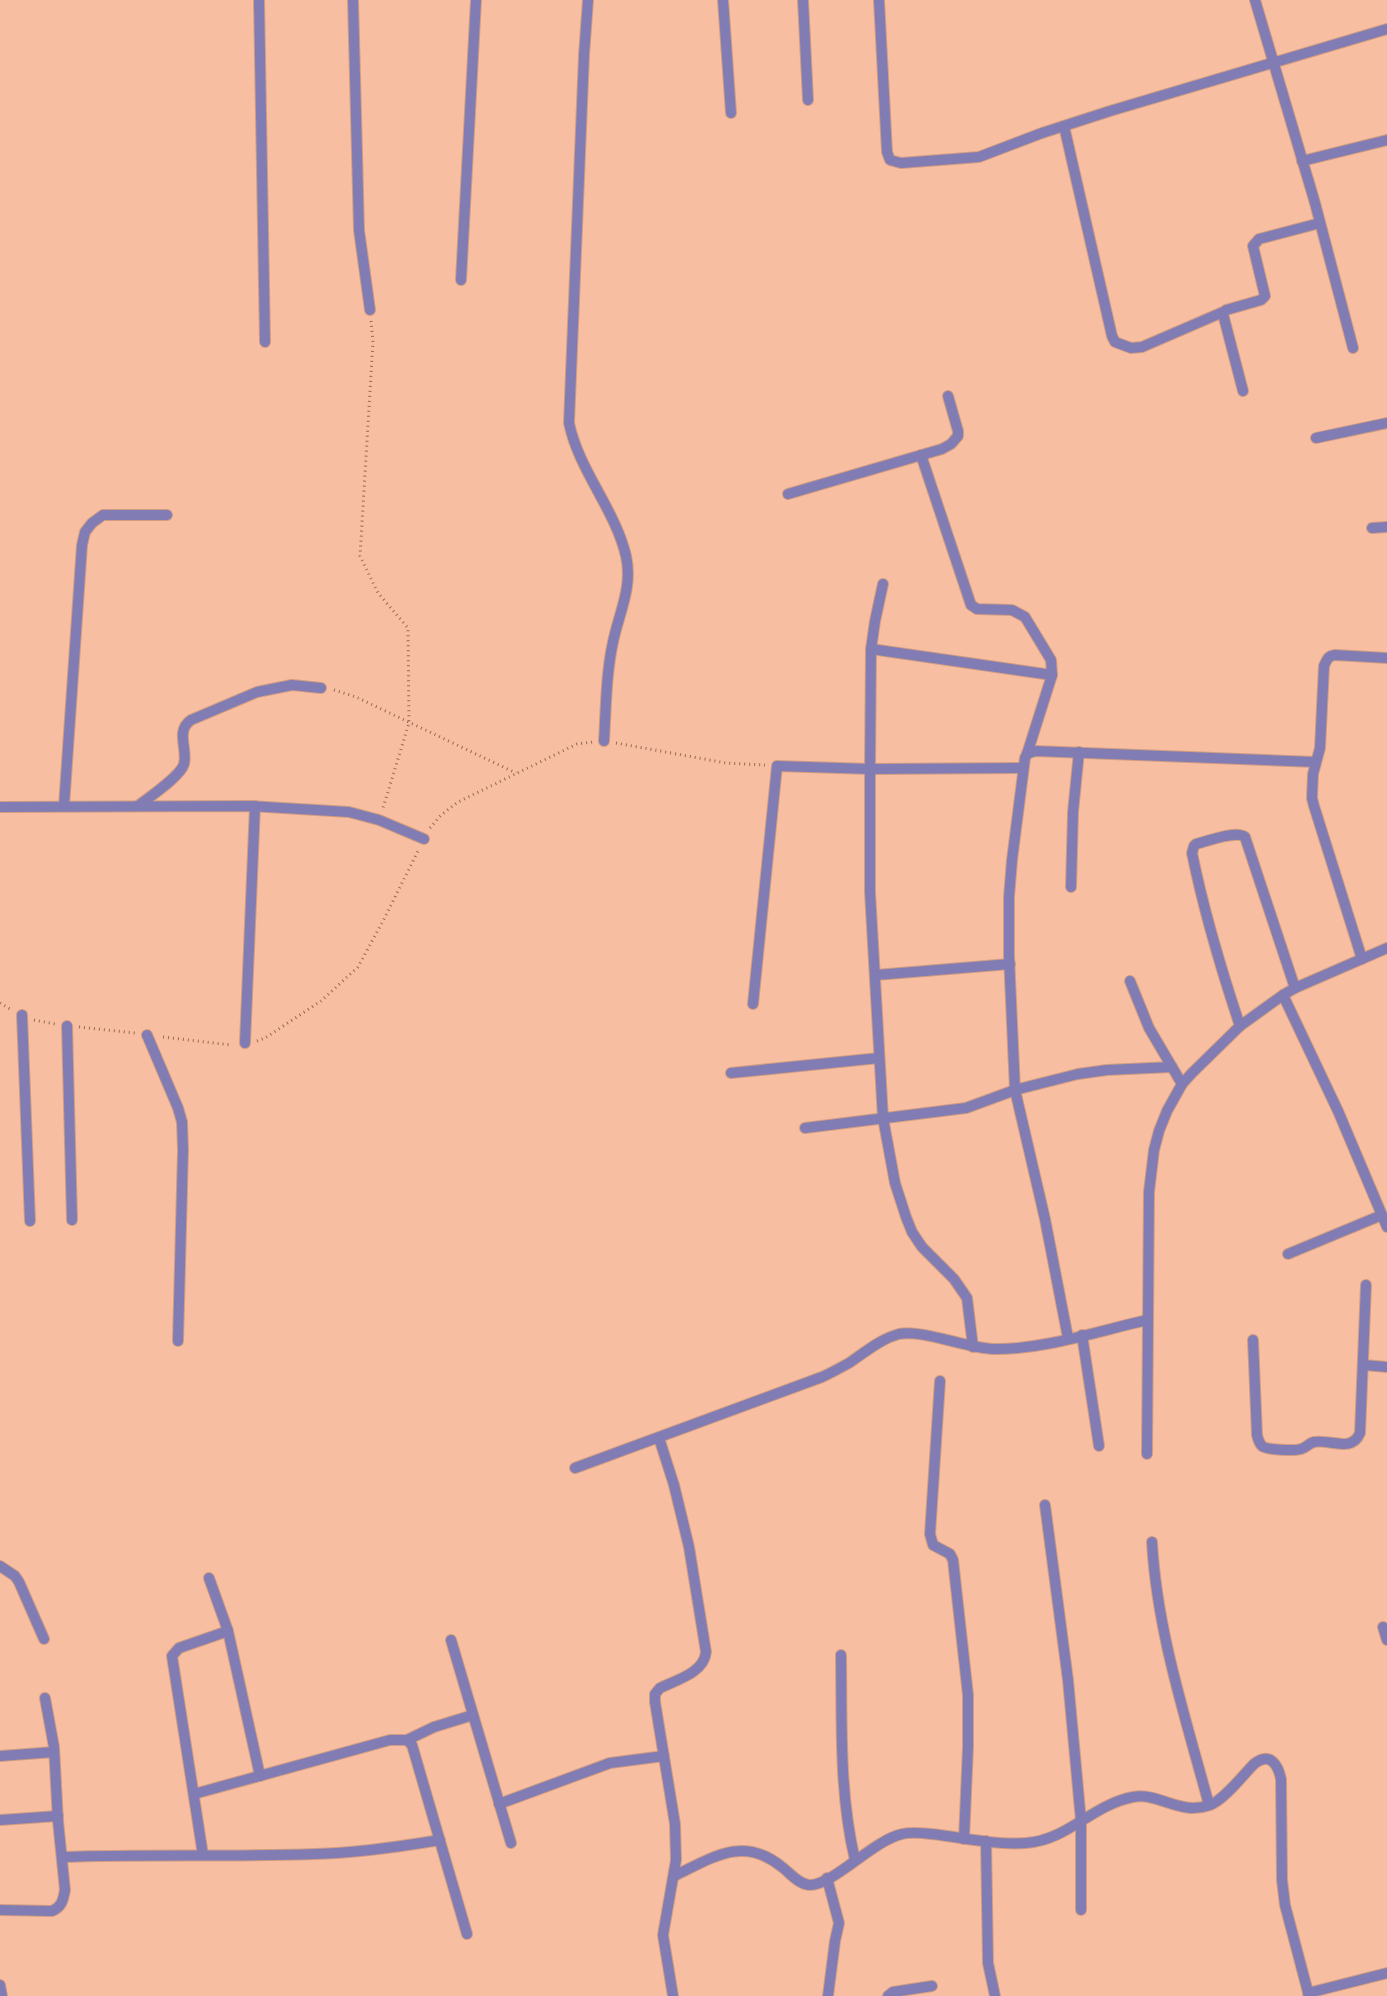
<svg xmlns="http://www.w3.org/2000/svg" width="1387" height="1996" font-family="'Golos Text',sans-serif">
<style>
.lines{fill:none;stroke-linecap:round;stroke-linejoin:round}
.service-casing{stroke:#d09d83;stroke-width:12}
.minor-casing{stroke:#d09d83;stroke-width:12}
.path{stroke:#946b56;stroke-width:3;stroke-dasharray:1 4;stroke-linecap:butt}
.service{stroke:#817cb3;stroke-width:10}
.minor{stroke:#817cb3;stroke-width:10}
</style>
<rect width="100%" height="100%" fill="#f8bea1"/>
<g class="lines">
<defs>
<polyline id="service" points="64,806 82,545 85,532 92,523 103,515 167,515"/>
<g id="minor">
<polyline points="259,0 265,342"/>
<polyline points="353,0 359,230 370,310"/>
<path d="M588,0L584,55L569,423C579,471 615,509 626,556C633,587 619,613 613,642C606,674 606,708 604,741"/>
<polyline points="723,0 731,113"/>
<polyline points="803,0 808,100"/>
<polyline points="879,0 887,152 890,160 901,163 979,157 1042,133 1110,111 1387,29"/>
<polyline points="1255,0 1315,203 1353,348"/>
<polyline points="1064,126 1112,336 1115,342 1131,348 1142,347 1223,312"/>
<polyline points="1302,161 1387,140"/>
<polyline points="461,280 476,0"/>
<polyline points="1243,391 1223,314 1226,310 1261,300 1265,296 1253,246 1259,239 1320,223"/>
<polyline points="1316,438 1387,423"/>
<polyline points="921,455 971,605 977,609 1012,610 1025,617 1051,660 1052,675 1027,754"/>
<polyline points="788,494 942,449 951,444 958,436 958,431 948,396"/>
<polyline points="1372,528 1387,527"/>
<polyline points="883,584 875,621 871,649 870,769 870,892 883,1118 895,1183 906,1217 912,1232 922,1247 954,1279 967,1298 973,1347"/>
<polyline points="871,649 1052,675"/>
<path d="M138,806C149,797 180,777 184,764C188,749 175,731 191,720L257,692L292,685L321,688"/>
<polyline points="0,807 251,806 349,812 379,820 424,839"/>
<polyline points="1071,887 1073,812 1079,752"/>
<path d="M1362,959L1314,806L1312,798L1313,774L1320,748L1324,666C1327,659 1328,656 1335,655L1387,658"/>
<polyline points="876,975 1010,964"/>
<polyline points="1130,981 1149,1028 1182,1084"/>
<polyline points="1283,995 1338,1111 1387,1227"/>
<polyline points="753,1004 777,766 870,769 1023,768"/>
<polyline points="22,1015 30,1221"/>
<polyline points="67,1026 72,1220"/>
<path d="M1240,1026C1221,969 1204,912 1192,853L1194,846L1196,844C1208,841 1236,830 1245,837L1295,988"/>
<polyline points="147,1035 178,1108 182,1122 183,1150 178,1341"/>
<polyline points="245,1043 255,806"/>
<polyline points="731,1073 879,1058"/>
<polyline points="805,1128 966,1108 1015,1090 1078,1074 1107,1070 1172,1067"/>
<polyline points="1288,1254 1382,1215"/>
<polyline points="1082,1335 1099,1446"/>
<polyline points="1068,1338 1045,1219 1015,1090 1009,956 1009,897 1012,860 1025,758 1027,754 1035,751 1315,762"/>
<path d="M1253,1340L1257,1435C1258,1439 1259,1443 1262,1446C1266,1450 1294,1451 1301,1449C1306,1448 1309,1443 1314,1442C1330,1439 1352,1453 1360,1433L1366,1285"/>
<polyline points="1364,1365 1387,1367"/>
<polyline points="940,1381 930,1534 933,1545 950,1554 953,1560 968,1695 968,1747 964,1839"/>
<path d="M659,1438L674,1485L689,1547L706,1652C704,1673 676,1680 660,1688L655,1694V1702L675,1824L676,1860L663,1935L673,1996"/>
<polyline points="1147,1454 1149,1192 1154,1150 1159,1131 1167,1111 1182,1084 1192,1073 1240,1026 1283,995 1295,988 1387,948"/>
<path d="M575,1468L822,1377C831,1373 840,1368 849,1363C864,1353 880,1339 899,1334C921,1329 966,1348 993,1349C1043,1350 1098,1331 1147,1320"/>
<polyline points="1045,1505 1068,1680 1081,1821 1081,1910"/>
<path d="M1152,1542C1157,1632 1186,1719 1209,1805"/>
<polyline points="0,1566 15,1576 19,1582 44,1639"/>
<polyline points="209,1578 228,1631 260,1776"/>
<polyline points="1383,1627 1387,1640"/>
<polyline points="451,1640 511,1843"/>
<path d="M841,1655C842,1723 839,1793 855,1860"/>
<polyline points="407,1740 434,1727 473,1715"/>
<polyline points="0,1756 54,1752"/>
<polyline points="194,1794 390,1740 407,1740 412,1745 467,1934"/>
<polyline points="499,1804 610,1763 664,1756"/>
<polyline points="0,1820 58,1816"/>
<polyline points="986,1841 988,1963 995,1996"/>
<polyline points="203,1855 172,1656 179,1648 228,1631"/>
<path d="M63,1857C147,1854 231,1857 315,1854C357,1853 398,1847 440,1840"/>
<path d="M674,1876C712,1858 743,1835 782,1867C790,1873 799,1885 810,1885C833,1885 874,1840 902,1834C914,1831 928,1834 940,1835C968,1839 998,1845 1026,1843C1068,1840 1092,1805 1133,1797C1159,1792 1180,1816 1210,1805C1224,1800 1243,1775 1254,1764C1270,1751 1278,1765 1281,1779L1282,1880L1285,1905L1309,1996"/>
<polyline points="827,1878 839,1923 835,1941 828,1996"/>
<path d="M0,1910L52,1911C62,1907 63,1900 65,1890L58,1821L54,1747L45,1698"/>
<polyline points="0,1985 2,1996"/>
<polyline points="1308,1993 1387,1973"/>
<polyline points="888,1996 893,1992 932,1986"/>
</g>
</defs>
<use href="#service" class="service-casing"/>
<use href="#minor" class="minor-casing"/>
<g class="path">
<polyline points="371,321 373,342 360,556 378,593 408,628 409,723 383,808"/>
<polyline points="334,690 356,697 516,773"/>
<polyline points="616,743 726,763 765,765"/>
<polyline points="430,828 441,815 458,802 577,744 593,742"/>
<polyline points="0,1003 10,1009"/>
<polyline points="34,1020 55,1024"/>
<polyline points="79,1027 135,1033"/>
<polyline points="163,1037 231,1045"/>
<polyline points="257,1041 265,1038 321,1001 358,967 384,919 418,851"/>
</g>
<use href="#service" class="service"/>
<use href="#minor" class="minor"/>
</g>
</svg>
